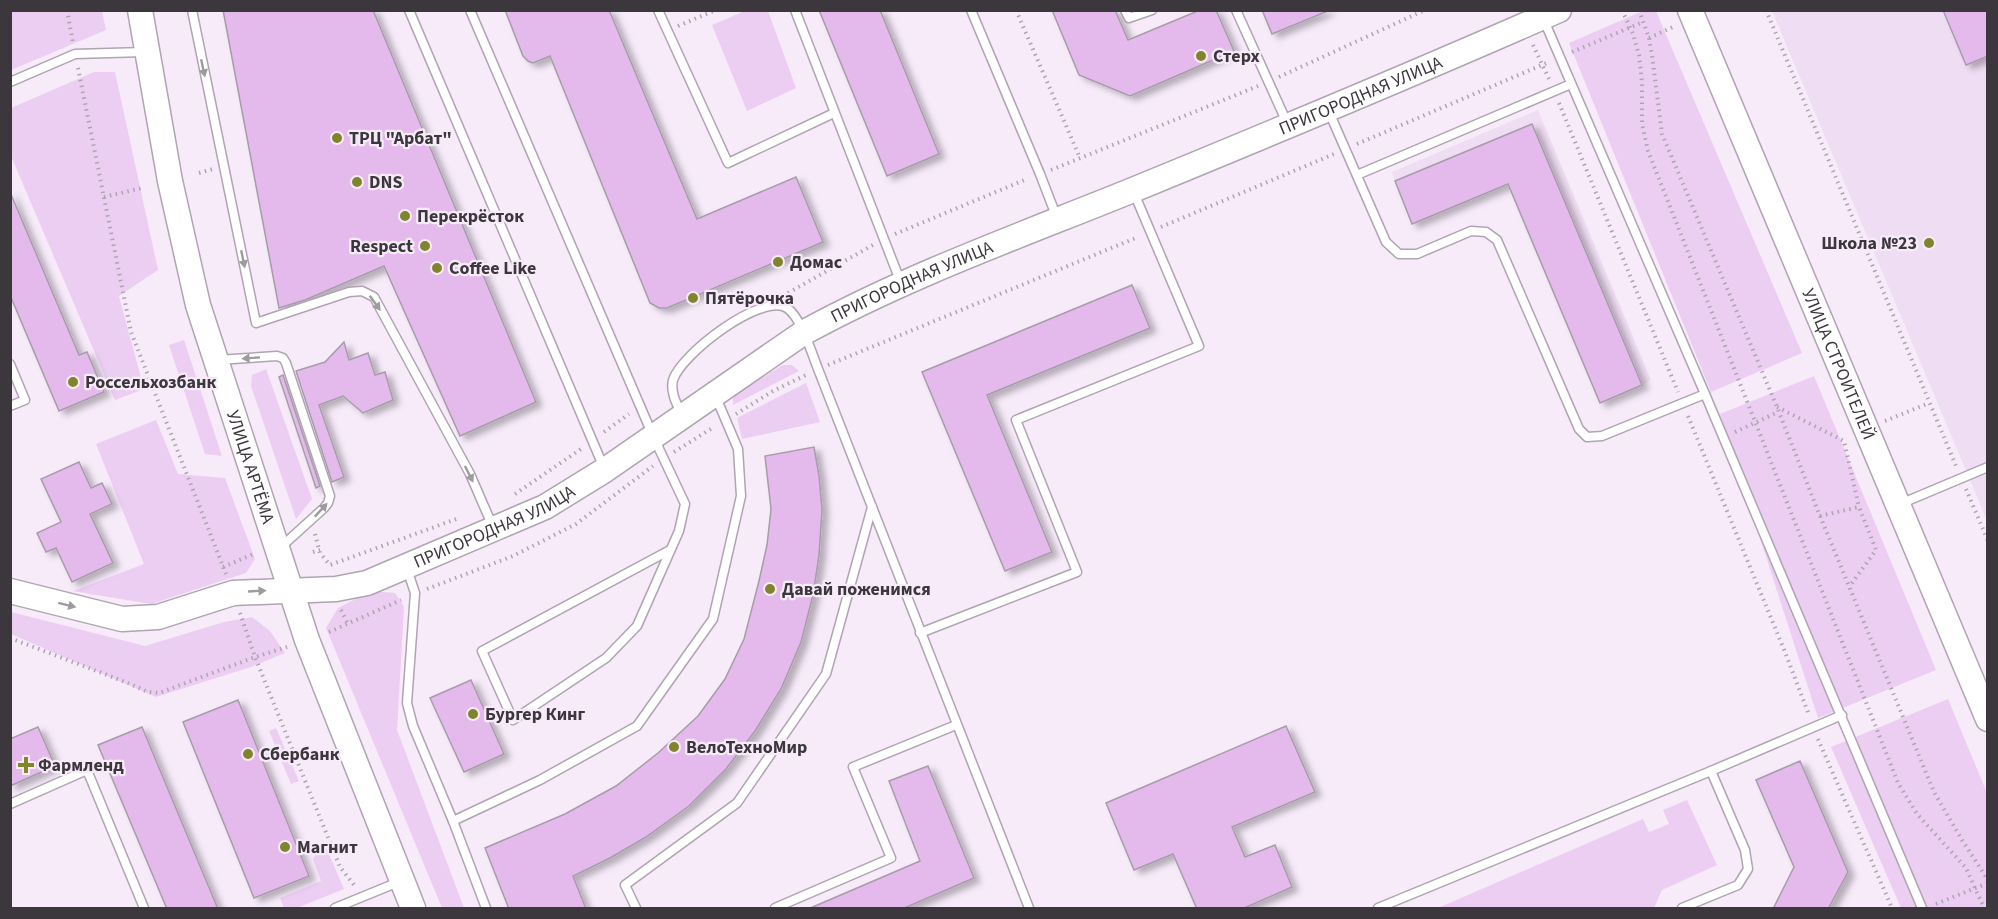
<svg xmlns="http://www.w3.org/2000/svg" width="1998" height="919" font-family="'Source Sans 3',sans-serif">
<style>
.built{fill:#efddf3}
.green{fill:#eccef3}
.building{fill:#e4baec;stroke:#a79caa;stroke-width:1.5;filter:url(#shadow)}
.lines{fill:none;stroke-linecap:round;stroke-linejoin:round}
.lane-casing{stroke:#b0a4b2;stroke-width:11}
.secondary-casing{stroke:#b0a4b2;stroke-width:27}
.path{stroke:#aea5b0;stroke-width:4;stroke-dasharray:1.5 4.5;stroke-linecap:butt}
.lane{stroke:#fff;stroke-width:8}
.secondary{stroke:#fff;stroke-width:24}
.oneway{fill:#9e9b9e}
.poi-dot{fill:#82832d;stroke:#f7ebfa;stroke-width:2}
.labels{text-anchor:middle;stroke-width:4.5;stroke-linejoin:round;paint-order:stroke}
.poi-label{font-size:18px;font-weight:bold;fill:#3c373d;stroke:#f7ebfa;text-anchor:start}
.street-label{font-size:18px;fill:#3c373d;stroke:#f7ebfa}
</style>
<defs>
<filter id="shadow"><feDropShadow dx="6" dy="4" stdDeviation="3" flood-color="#0004"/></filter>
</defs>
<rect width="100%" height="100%" fill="#f7ebfa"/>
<g class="built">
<polygon points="1772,11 1987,11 1987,521 1968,475"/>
<polygon points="1538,110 1651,380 1642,385 1532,124 1395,181 1392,172"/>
</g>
<g class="green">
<polygon points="11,10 102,11 106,30 11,70"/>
<polygon points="747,10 768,11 796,88 747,111 712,25"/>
<polygon points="1645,10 1656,11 1802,353 1711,392 1569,43"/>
<polygon points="94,72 115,72 158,270 119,296 144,389 115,400 11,156 11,108"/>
<polygon points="184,340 222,456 205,454 169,345"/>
<polygon points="783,365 792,365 799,371 733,405 733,399 736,394"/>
<polygon points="266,369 312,499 296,519 251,386 252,375"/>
<polygon points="1814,376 1936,670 1818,718 1720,414"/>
<polygon points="806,383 820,422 742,439 737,418"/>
<polygon points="156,420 178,474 225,478 255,559 246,573 151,604 73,591 144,564 96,444"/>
<polygon points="371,591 395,593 404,607 397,730 464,908 442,908 326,628 338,608"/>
<polygon points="11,612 145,646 224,622 252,617 270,631 285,653 251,667 156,697 11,634"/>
<polygon points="1948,699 1987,793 1987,908 1901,908 1831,747"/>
<polygon points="276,728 299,781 291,784 269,731"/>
<polygon points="1687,800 1717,865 1662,890 1654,908 1438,908 1643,819 1649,832 1669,824 1663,810"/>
<polygon points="323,840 344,889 297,908 284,908 280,898 321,881 313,859"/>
</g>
<g class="building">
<polygon points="223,10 373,10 536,402 460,436 384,266 305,300 279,308"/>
<polygon points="505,10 609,10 697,219 796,177 823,242 667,308 659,308 650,303 550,56 533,63 528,61 523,56"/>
<polygon points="819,10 880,10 939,154 887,176"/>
<polygon points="1052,10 1115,10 1128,40 1200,10 1216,10 1234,51 1130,96 1079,75"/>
<polygon points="1262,10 1328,10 1328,11 1272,34"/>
<polygon points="1943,10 1988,10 1988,56 1966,65"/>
<polygon points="1532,124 1642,385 1600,403 1508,184 1412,224 1395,181"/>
<polygon points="10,192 79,355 87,352 104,392 59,411 10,295"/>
<polygon points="1132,285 1150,328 987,395 1052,552 1005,571 922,372"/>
<polygon points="344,342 349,360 368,353 375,375 385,372 393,400 363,413 343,396 319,405 344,477 332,482 296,371 325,362"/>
<polygon points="283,375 320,486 316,488 279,377"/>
<polygon points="814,447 819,476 822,509 819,555 813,595 801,642 781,689 755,731 726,769 689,806 646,837 610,858 573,876 586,909 509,909 485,848 565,814 616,786 658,753 698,716 725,679 744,639 759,581 767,545 771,509 765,456"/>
<polygon points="79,462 91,488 102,483 112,504 90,514 113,563 72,582 56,548 46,552 37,533 61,522 41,479"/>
<polygon points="471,680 504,754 464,772 430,698"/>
<polygon points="238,700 309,876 254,898 183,722"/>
<polygon points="1286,726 1315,792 1232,827 1245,857 1275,845 1292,887 1242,909 1197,909 1173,854 1134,870 1106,803"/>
<polygon points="38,727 55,766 10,786 10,739"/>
<polygon points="142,727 218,909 167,909 98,745"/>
<polygon points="1800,761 1848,872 1828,909 1773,909 1794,867 1756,780"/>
<polygon points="928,766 974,878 902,909 808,909 920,861 889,781"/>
</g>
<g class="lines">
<defs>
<g id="lane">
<polyline points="192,10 256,323 349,292 362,291 374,297 470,474 493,527"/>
<polyline points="409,10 604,468"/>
<polyline points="470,10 653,436 685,504 679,531 637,626 606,658 513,720 482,651 670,550"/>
<polyline points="658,10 728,163 834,113"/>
<polyline points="795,10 901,283"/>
<polyline points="971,10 1040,174 1057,218"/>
<polyline points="1125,10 1129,18 1152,10"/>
<polyline points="1236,10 1288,125"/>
<polyline points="1543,18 1705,394 1922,908"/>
<polyline points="10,82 75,54 144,52"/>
<polyline points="1329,112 1386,242 1399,254 1417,254 1471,231 1486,232 1497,240 1579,429 1587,437 1602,436 1705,394"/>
<polyline points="1357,175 1571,84"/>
<polyline points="217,360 277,356 283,358 286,363 330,496 328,503 324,508 281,547"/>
<polyline points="10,364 25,400 10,406"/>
<path d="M682,415C677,405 670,392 673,380C681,354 762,292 787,308C801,317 812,354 818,369L1029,908"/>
<polyline points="1900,504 1988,467"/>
<polyline points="407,569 415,593 407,703 413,726 453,821 486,908"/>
<polyline points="920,633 1077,572 1016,420 1199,346 1134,193"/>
<polyline points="10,804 87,770 144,908"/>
<polyline points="453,821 540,780 637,726 713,619 741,496 738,449 715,395"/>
<polyline points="335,908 401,881"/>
<polyline points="636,908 625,885 737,803 826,674 872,507"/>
<polyline points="775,908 891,858 853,767 956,725"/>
<polyline points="1378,908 1711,771"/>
<polyline points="1682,908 1738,885 1748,869 1745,850 1711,771 1842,715"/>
</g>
<g id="secondary">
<path id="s1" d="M140,10L170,181L198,305L307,640L413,908"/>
<path id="s2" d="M1690,10L1988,719"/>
<path id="s3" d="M10,591L122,619L158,617L233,593L336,589L367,583L545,507L605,470L803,333C907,276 1019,236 1128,192C1272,133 1416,73 1559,10"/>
</g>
</defs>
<use href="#lane" class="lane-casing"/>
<use href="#secondary" class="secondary-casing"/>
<g class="path">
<polyline points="67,10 73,43"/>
<polyline points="1016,10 1080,158"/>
<polyline points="1622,10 1633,34 1639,55 1642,83 1642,124 1648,151 1898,783 1917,814 1966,868 1984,908"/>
<polyline points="1639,10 1649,38 1652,55 1662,134 1777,407 1820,516 1934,792 1962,840 1988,880"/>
<polyline points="1766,10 1956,466"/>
<polyline points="678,26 716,10"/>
<polyline points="1649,38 1673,27"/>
<polyline points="1533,45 1549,79"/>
<polyline points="1572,52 1643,22"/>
<polyline points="78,68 131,332 226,574"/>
<polyline points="1279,77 1425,10"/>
<polyline points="1559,103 1678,392"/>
<polyline points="1357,144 1549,62"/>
<polyline points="1051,170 1258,86"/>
<polyline points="199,173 213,169"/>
<polyline points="104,197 142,188"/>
<polyline points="1161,227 1334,154"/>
<polyline points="895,234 1027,179"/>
<polyline points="788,293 873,245"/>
<polyline points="828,365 1138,237"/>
<polyline points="1777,407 1844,441 1859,507"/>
<polyline points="736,414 773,391 808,374"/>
<polyline points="1688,416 1785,652 1809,715"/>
<polyline points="1885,421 1929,403"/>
<polyline points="604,432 629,414"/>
<polyline points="1735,432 1778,412"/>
<polyline points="674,452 714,427"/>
<polyline points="1966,489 1988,541"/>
<polyline points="515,494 581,449"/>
<polyline points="1820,516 1859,507 1876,550 1850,586"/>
<polyline points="315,534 320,553 330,565 459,518"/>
<polyline points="313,552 320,550"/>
<polyline points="223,567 256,553"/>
<polyline points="427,589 513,556 576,524 653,466"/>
<polyline points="341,610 348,624"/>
<polyline points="240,613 255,657 340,867 354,885"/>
<polyline points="329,632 401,600"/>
<polyline points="10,638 128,683 148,692 159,693 255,657 287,647"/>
<polyline points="1818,739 1892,908"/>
<polyline points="1936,904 1988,883"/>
</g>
<use href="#lane" class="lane"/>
<use href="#secondary" class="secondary"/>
</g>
<defs><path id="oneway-solid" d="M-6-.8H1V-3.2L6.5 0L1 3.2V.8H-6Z" transform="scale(1.5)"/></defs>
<g class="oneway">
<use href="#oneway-solid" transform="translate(203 68) rotate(78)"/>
<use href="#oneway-solid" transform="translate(243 259) rotate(78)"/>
<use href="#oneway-solid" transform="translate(375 303) rotate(54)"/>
<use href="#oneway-solid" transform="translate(251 358) rotate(176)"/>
<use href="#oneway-solid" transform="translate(469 474) rotate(63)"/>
<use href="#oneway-solid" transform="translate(321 510) rotate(-47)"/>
<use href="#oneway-solid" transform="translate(257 591) rotate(-3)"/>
<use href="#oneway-solid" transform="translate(67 605) rotate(14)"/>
</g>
<g class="poi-dot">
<circle cx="1201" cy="56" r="6"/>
<circle cx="337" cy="138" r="6"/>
<circle cx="357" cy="182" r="6"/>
<circle cx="405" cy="216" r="6"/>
<circle cx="1929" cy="243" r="6"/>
<circle cx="425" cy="246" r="6"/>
<circle cx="778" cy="262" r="6"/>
<circle cx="437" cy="268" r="6"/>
<circle cx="693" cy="298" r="6"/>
<circle cx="73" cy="382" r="6"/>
<circle cx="770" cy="589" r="6"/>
<circle cx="473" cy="714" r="6"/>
<circle cx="674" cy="747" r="6"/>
<circle cx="248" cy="754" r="6"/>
<path d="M23 756h6v6h6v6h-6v6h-6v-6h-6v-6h6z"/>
<circle cx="285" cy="847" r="6"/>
</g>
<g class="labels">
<g class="poi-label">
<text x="1213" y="62">Стерх</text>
<text x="349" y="144">ТРЦ "Арбат"</text>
<text x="369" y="188">DNS</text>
<text x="417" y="222">Перекрёсток</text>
<text x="1917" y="249" text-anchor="end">Школа №23</text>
<text x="413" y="252" text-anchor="end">Respect</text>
<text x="790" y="268">Домас</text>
<text x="449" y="274">Coffee Like</text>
<text x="705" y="304">Пятёрочка</text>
<text x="85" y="388">Россельхозбанк</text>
<text x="782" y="595">Давай поженимся</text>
<text x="485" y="720">Бургер Кинг</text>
<text x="686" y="753">ВелоТехноМир</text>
<text x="260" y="760">Сбербанк</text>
<text x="38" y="771">Фармленд</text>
<text x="297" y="853">Магнит</text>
</g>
<g class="street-label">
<text dy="6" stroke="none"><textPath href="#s3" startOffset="1476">ПРИГОРОДНАЯ УЛИЦА</textPath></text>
<text dy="6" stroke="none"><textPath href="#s3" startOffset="990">ПРИГОРОДНАЯ УЛИЦА</textPath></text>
<text dy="6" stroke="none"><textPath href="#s2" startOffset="384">УЛИЦА СТРОИТЕЛЕЙ</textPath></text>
<text dy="6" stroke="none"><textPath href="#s1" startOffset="471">УЛИЦА АРТЁМА</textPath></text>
<text dy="6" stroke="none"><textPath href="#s3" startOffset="504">ПРИГОРОДНАЯ УЛИЦА</textPath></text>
</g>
</g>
<rect width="1998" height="919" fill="none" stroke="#3c373d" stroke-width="24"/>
</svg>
